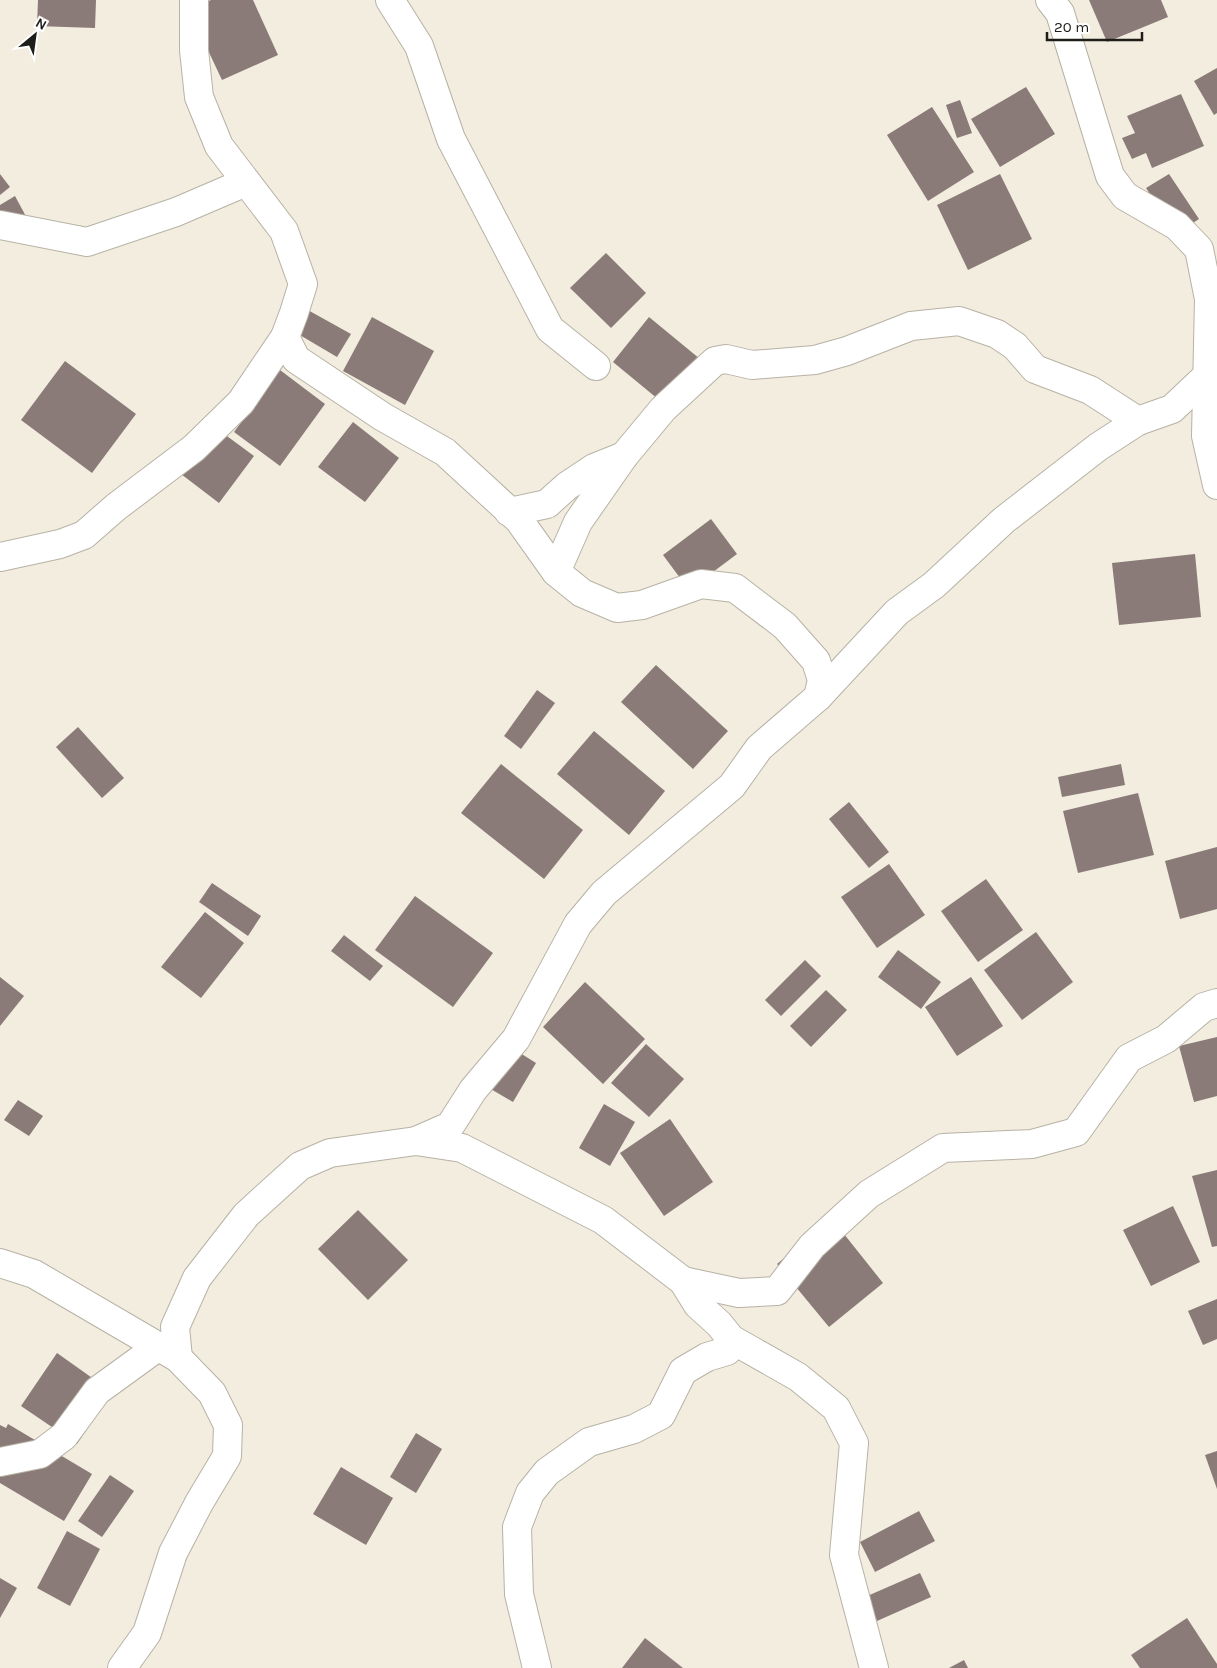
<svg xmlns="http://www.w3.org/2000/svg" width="1217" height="1668" font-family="Karla,sans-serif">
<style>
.building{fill:#8a7a78}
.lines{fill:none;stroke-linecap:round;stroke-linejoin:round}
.minor-casing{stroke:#b7b2a5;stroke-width:30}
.minor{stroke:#fff;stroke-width:28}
</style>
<rect width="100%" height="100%" fill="#f2eddf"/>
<g class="building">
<polygon points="38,0 96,0 95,28 37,26"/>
<polygon points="211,0 253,0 278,55 222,80 189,10"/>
<polygon points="1089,0 1161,0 1168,17 1107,42"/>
<polygon points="1217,68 1217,113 1214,115 1194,81"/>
<polygon points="1026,87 1055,134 1000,167 971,119"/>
<polygon points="1181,94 1204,146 1152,168 1146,153 1132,159 1122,138 1135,133 1127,116"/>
<polygon points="960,100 972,133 957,138 946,105"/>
<polygon points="932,107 974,172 928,201 887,135"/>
<polygon points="0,174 10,187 0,195"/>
<polygon points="1000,174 1032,239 968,270 937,205"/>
<polygon points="1169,174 1199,219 1176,234 1146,188"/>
<polygon points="15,196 29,222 0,238 0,205"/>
<polygon points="606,253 646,293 611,328 570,288"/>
<polygon points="306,309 351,334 337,357 293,331"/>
<polygon points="372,317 434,351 405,405 343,371"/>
<polygon points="649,317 700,359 664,404 613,362"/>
<polygon points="65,361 136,414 92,473 21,420"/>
<polygon points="280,370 325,404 280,466 234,432"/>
<polygon points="353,422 399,458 365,502 318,467"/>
<polygon points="216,428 254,456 219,503 181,474"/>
<polygon points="711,519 737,554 689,590 663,555"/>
<polygon points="1195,554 1201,617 1119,625 1112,563"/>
<polygon points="656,665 728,731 693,769 621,702"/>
<polygon points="537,690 555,703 521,749 504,736"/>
<polygon points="78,727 124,778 102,798 56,747"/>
<polygon points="594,731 665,791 629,835 557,774"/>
<polygon points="501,764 583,830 544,879 461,813"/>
<polygon points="1121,764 1125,785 1062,797 1058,777"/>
<polygon points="1138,793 1154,855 1078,873 1063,811"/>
<polygon points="849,802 889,852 869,868 829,819"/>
<polygon points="1217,847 1217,909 1180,919 1165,861"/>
<polygon points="889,864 925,915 877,948 841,897"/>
<polygon points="986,879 1023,930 978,962 941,911"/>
<polygon points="212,883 261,916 248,936 199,902"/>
<polygon points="415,896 493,953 453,1007 375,950"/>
<polygon points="205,912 244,943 201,998 161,967"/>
<polygon points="1036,932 1073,982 1022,1020 984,970"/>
<polygon points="344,935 383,966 370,981 331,951"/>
<polygon points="898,950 941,982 921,1009 878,977"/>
<polygon points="805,960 821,976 781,1016 765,1000"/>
<polygon points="0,977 24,996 0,1026"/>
<polygon points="971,977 1003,1026 957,1056 925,1007"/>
<polygon points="585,982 645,1039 603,1084 543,1027"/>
<polygon points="826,990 847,1010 811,1047 790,1026"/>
<polygon points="1217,1037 1217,1096 1194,1102 1179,1046"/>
<polygon points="646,1044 684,1079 649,1117 611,1083"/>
<polygon points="512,1048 536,1063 513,1102 489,1088"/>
<polygon points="18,1100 43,1116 29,1136 4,1120"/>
<polygon points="604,1104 635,1122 610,1166 579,1148"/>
<polygon points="670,1119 713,1182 664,1216 620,1153"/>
<polygon points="1217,1170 1217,1246 1212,1247 1192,1176"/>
<polygon points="1173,1206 1200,1262 1151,1286 1123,1230"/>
<polygon points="358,1210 408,1260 368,1300 318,1249"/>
<polygon points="832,1219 883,1283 829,1327 777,1264"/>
<polygon points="1217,1299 1217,1339 1203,1345 1188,1311"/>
<polygon points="57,1353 112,1392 77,1444 21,1406"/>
<polygon points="8,1424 92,1474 64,1521 0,1483 0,1425 6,1428"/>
<polygon points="416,1433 442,1449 416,1493 390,1477"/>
<polygon points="1217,1451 1217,1489 1205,1455"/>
<polygon points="341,1467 393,1498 366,1545 313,1514"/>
<polygon points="110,1475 134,1491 102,1537 78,1521"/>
<polygon points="919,1511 935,1541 875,1572 860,1542"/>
<polygon points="67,1531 100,1549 70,1606 37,1588"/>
<polygon points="920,1573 931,1597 877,1621 865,1597"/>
<polygon points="0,1578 17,1588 0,1618"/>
<polygon points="1187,1618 1217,1664 1217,1668 1140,1668 1131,1655"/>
<polygon points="645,1638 683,1668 622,1668"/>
<polygon points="964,1660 968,1668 949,1668"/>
</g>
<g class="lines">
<defs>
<g id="minor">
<polyline points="390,0 419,46 451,139 550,329 596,366"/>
<polyline points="1050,0 1060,13 1110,176 1125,196 1177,226 1199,249 1209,299 1206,436 1217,485"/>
<polyline points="0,225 87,242 176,212 246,182"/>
<polyline points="285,337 296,359 383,417 445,452 519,520 556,572 582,593 617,608 642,605 701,584 735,588 785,626 816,661 822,680 818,697"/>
<polyline points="509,512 547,504 567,486 594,468 624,456"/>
<polyline points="0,557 60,544 84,535 116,507 194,448 241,402 285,337 294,313 303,284 284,231 219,146 199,97 194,50 194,0"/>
<polyline points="556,572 578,522 624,456 663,409 715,361 726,359 752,365 815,360 847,351 911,326 959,321 997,334 1015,346 1035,369 1090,390 1138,421"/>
<polyline points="416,1141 450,1126 473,1090 516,1039 578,924 604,893 732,786 759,748 818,697 897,612 934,585 1004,520 1098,447 1138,421 1172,409 1208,375"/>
<polyline points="0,1263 34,1274 178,1358 212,1393 228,1425 227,1456 199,1503 173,1553 147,1633 122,1668"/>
<polyline points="683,1281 739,1293 777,1291 812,1246 869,1194 943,1148 1032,1144 1076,1132 1129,1058 1166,1039 1204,1007 1217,1003"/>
<polyline points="178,1358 175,1327 197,1278 246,1215 300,1166 330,1153 416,1141 462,1148 603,1220 683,1281 698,1305 719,1324 731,1339 798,1377 836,1408 854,1443 844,1555 874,1668"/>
<polyline points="0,1462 40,1454 64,1436 97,1391 159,1346"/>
<polyline points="537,1668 519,1594 517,1527 530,1493 547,1472 589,1442 634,1429 661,1415 683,1371 707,1357 727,1351 731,1345 731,1339"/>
</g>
</defs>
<use href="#minor" class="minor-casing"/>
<use href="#minor" class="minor"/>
</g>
<g transform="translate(35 35) rotate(29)" stroke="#ffffff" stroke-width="4" paint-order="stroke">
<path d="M0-4L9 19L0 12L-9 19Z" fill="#1e1d18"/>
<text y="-8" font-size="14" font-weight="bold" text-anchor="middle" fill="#1e1d18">N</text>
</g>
<path d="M1047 32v8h95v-8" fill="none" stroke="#1e1d18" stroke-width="2.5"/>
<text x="1054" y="32" font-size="15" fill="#1e1d18" stroke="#ffffff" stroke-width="4" paint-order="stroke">20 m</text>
</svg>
